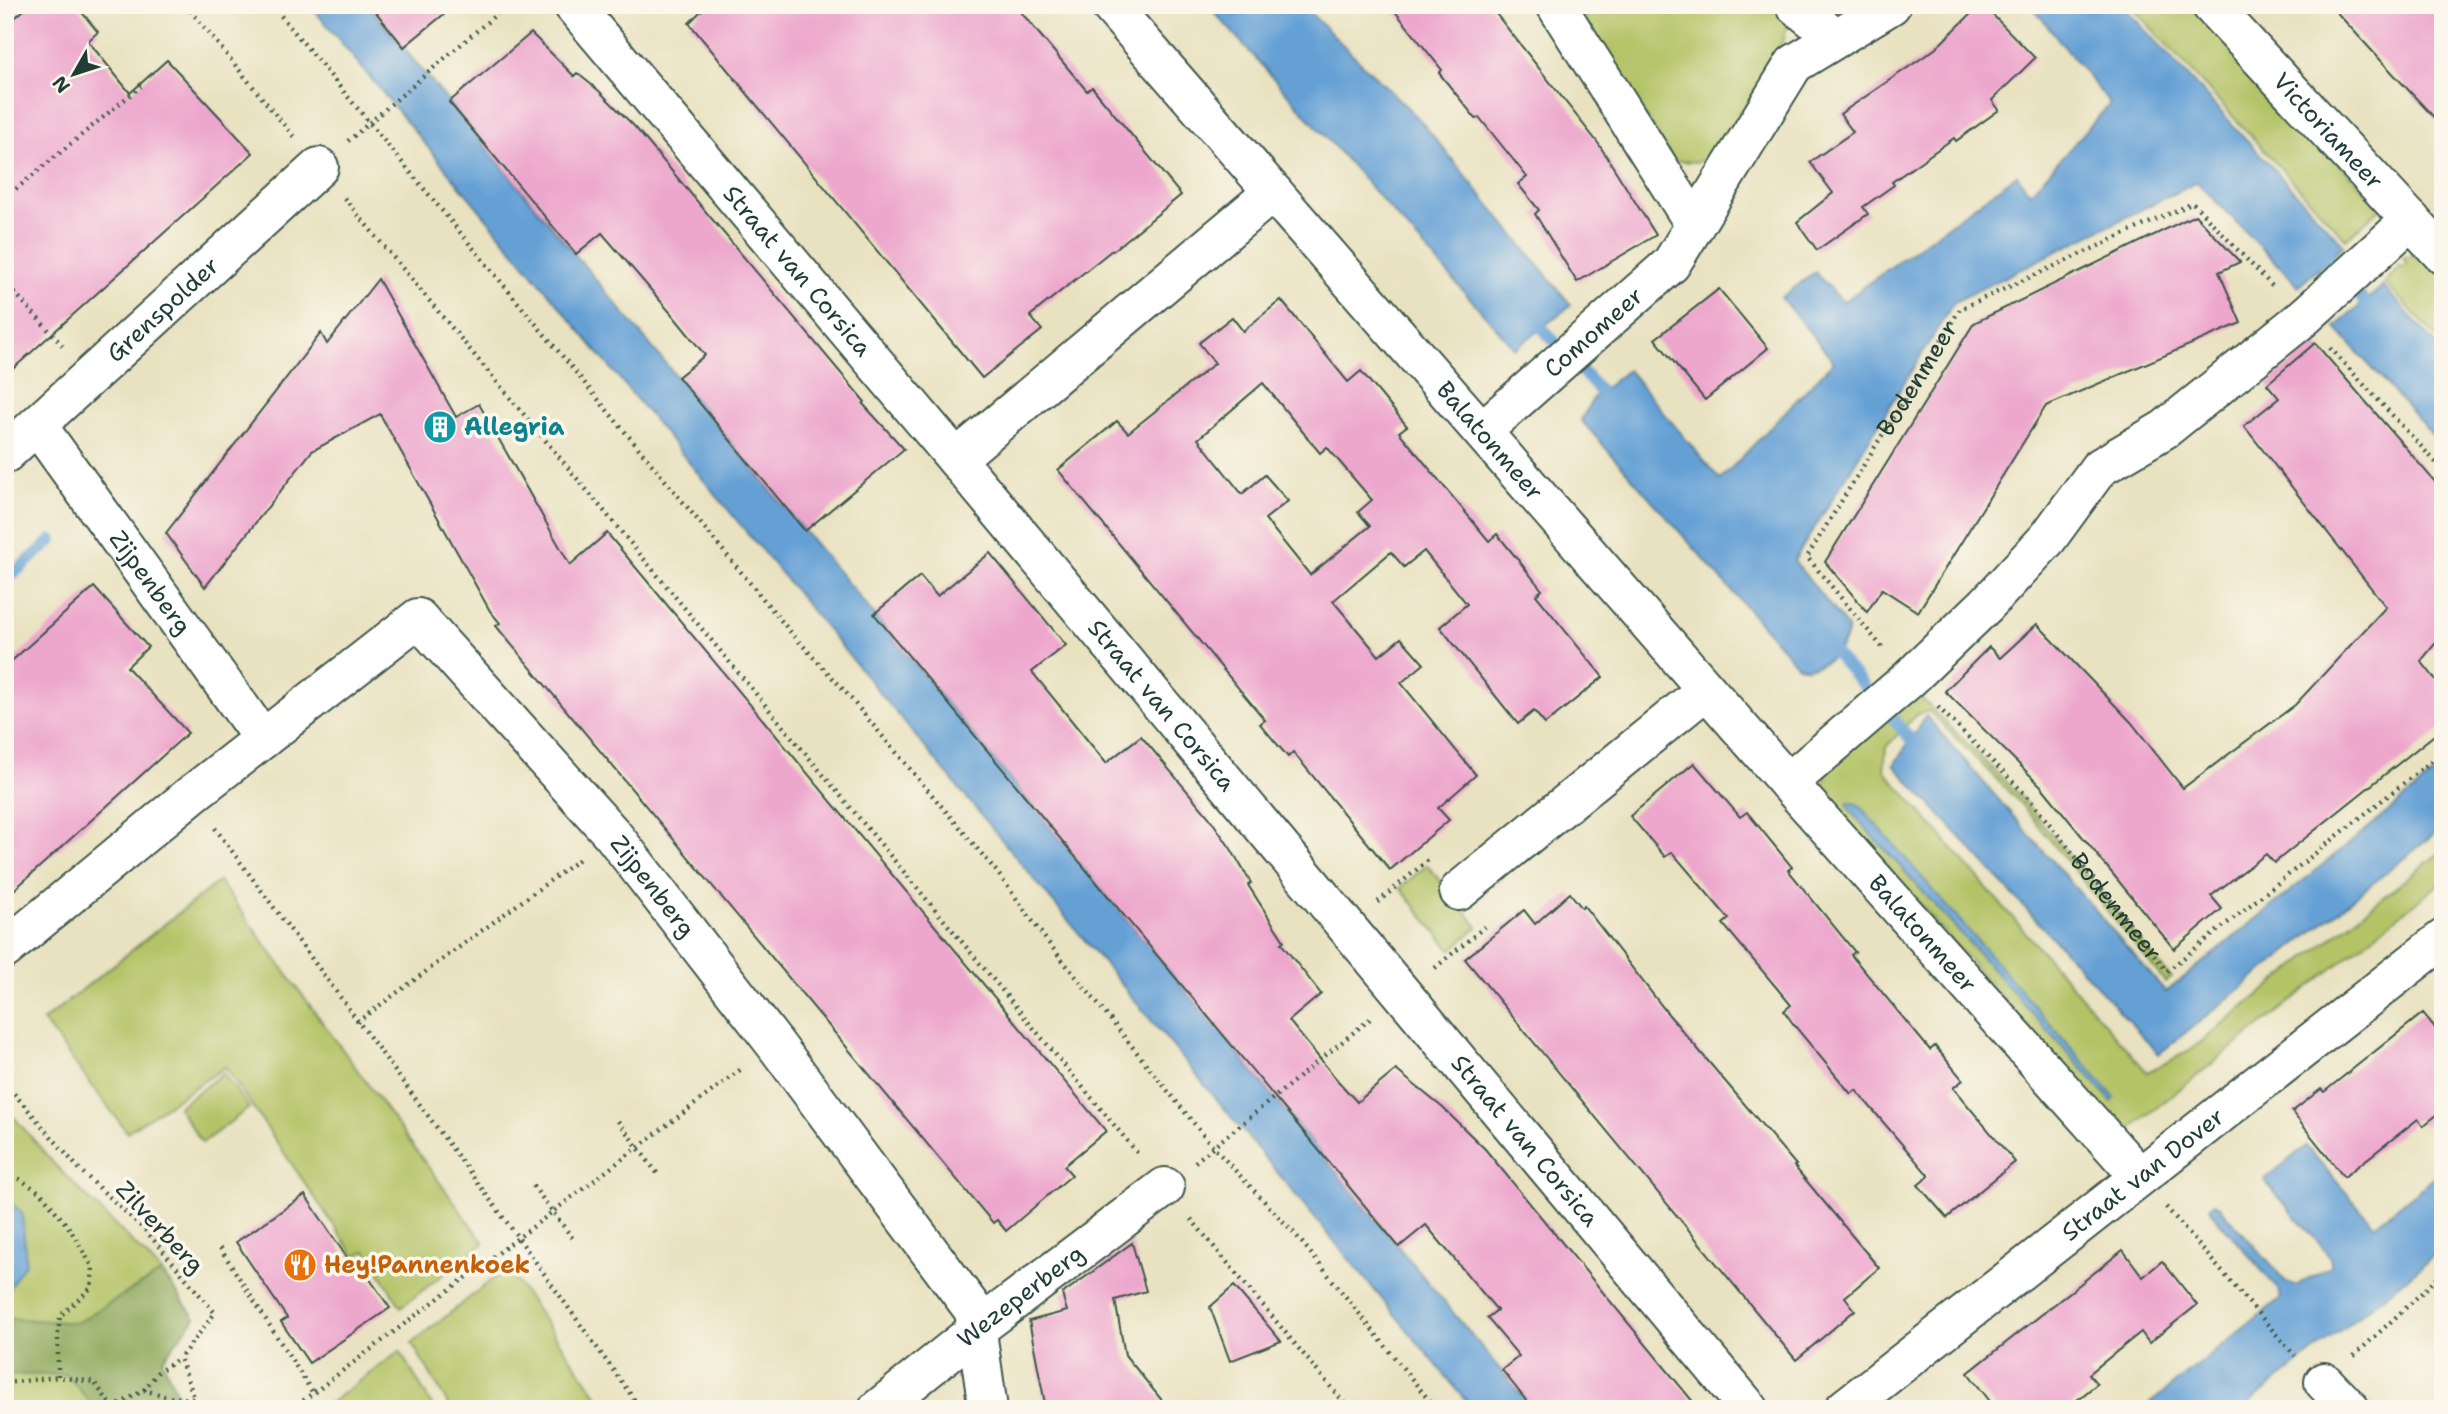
<svg xmlns="http://www.w3.org/2000/svg" width="2448" height="1414" font-family="'Shantell Sans',sans-serif">
<style>
.green{fill:#b4c366;stroke:#6a804d;stroke-width:2}
.forest{fill:#8fa95b;stroke:#577348;stroke-width:2}
.water{fill:#65a0d5;stroke:#426e84;stroke-width:2}
.lines{fill:none;stroke-linecap:round;stroke-linejoin:round}
.stream{stroke:#65a0d5;stroke-width:12}
.building{fill:#eda7cd;fill-rule:evenodd}
.minor-casing{stroke:#3d5649;stroke-width:42}
.path{stroke:#3d5649;stroke-width:4.5;stroke-dasharray:2 5;stroke-linecap:butt}
.minor{stroke:#fff;stroke-width:38}
.labels{text-anchor:middle;stroke-width:7;stroke-linejoin:round;paint-order:stroke}
.street-label{font-size:24px;fill:#1f3d34;stroke:#fbf7ec}
.culture-label{font-size:24px;font-weight:bold;fill:#0d838f;stroke:#fbf7ec;text-anchor:start}
.food-label{font-size:24px;font-weight:bold;fill:#c56008;stroke:#fbf7ec;text-anchor:start}
</style>
<rect width="100%" height="100%" fill="#fbf7ec"/>
<filter id="ink" filterUnits="userSpaceOnUse"><feTurbulence type="fractalNoise" baseFrequency=".0143" numOctaves="2"/><feDisplacementMap in="SourceGraphic" scale="14" xChannelSelector="R" yChannelSelector="G"/><feConvolveMatrix kernelMatrix="1 2 1 2 8 2 1 2 1" color-interpolation-filters="sRGB"/></filter>
<filter id="wash" filterUnits="userSpaceOnUse"><feTurbulence type="fractalNoise" baseFrequency=".00686" numOctaves="4" result="noise"/><feDisplacementMap in="SourceGraphic" scale="28" xChannelSelector="R" yChannelSelector="G"/><feGaussianBlur stdDeviation="1.57" result="paint"/><feColorMatrix in="noise" values="0 0 0 0 0 0 0 0 0 0 0 0 0 0 0 0 0 1.4 0 .05"/><feComposite in="paint" operator="in"/></filter>
<g filter="url(#wash)">
<rect width="100%" height="100%" fill="#e9e2c1"/>
<g class="green">
<polygon points="1576,5 1758,5 1762,8 1780,5 1788,22 1784,39 1729,139 1717,157 1696,162 1674,161"/>
<polygon points="2130,5 2191,5 2381,208 2346,239"/>
<polygon points="2418,254 2426,258 2443,276 2443,344 2385,283 2400,265 2404,268 2407,265 2403,258"/>
<path d="M1915,692L2018,794L2171,978L2165,982L2021,804L1929,711L1917,714L1886,747L1884,770L2147,1072C2175,1059 2199,1047 2221,1025L2443,850V881L2122,1135L1822,792L1828,768Z"/>
<polygon points="1427,865 1478,927 1451,950 1400,888"/>
<polygon points="219,881 484,1243 401,1307 366,1251 355,1256 225,1067 127,1132 43,1021"/>
<polygon points="223,1073 249,1108 202,1143 178,1107"/>
<polygon points="5,1107 56,1166 162,1272 76,1323 5,1318 5,1294 26,1262 22,1213 5,1197"/>
<polygon points="507,1268 607,1409 451,1409 412,1343"/>
<polygon points="400,1351 434,1409 322,1409"/>
<polygon points="66,1374 96,1409 5,1409 5,1375"/>
</g>
<polygon class="forest" points="162,1272 195,1318 162,1360 184,1409 96,1409 66,1374 5,1375 5,1318 76,1323"/>
<g class="water">
<polygon points="310,5 368,5 1533,1409 1473,1409"/>
<polygon points="1208,5 1302,5 1419,119 1571,305 1515,349"/>
<path d="M2031,5H2122L2344,245L2299,286L2197,182L1954,302L1794,561L1848,628C1845,651 1821,672 1798,666L1581,420L1594,397L1628,370L1720,480L1834,361L1781,298L1815,272L1843,302L2017,175L2030,193L2110,104Z"/>
<polygon points="2383,286 2443,352 2443,447 2335,327"/>
<polygon points="1926,716 2166,992 2443,767 2443,827 2159,1054 1894,765"/>
<polygon points="1851,802 1859,805 2115,1098 2112,1102 1851,812 1847,803"/>
<path d="M2306,1146L2374,1225L2443,1171V1249L2241,1409H2143L2281,1298L2278,1289L2213,1214L2210,1207L2214,1203L2219,1206L2285,1281L2297,1286C2307,1277 2319,1275 2330,1266V1257L2325,1250L2264,1180Z"/>
<polygon points="5,1197 22,1213 26,1262 5,1294"/>
</g>
<g class="lines">
<g class="stream">
<polyline points="2317,250 2376,314"/>
<polyline points="1532,317 1612,404"/>
<polyline points="5,581 52,540"/>
<polyline points="1825,642 1922,752"/>
</g>
</g>
<g id="blocks">
<g class="building">
<polygon points="30,5 76,5 98,32 88,41 130,93 167,60 253,153 5,376 5,26"/>
<polygon points="370,5 455,5 404,47"/>
<polygon points="707,5 1015,5 1087,91 1092,87 1181,195 1113,251 1112,250 1030,316 1042,330 982,378 689,23"/>
<polygon points="1390,5 1489,5 1598,143 1656,235 1577,282 1535,214 1539,210 1518,184 1527,177 1479,117 1476,119 1439,73 1442,70"/>
<polygon points="1980,5 1983,5 2035,58 1992,100 1999,110 1956,141 1954,138 1892,182 1894,185 1863,207 1868,214 1817,250 1797,222 1833,193 1810,162 1853,132 1840,114 1935,49"/>
<polygon points="2330,5 2443,5 2443,127 2385,65"/>
<polygon points="531,33 574,76 577,73 598,90 635,127 865,402 863,404 904,449 805,531 678,377 705,355 675,318 602,233 576,254 449,102"/>
<polygon points="2195,215 2240,262 2219,272 2241,323 2046,406 1918,612 1882,589 1867,612 1825,562 1974,323"/>
<polygon points="378,279 456,417 479,404 570,565 607,533 1106,1131 1064,1166 1072,1175 1006,1231 997,1220 993,1223 496,626 500,623 490,611 380,414 312,451 205,587 166,533 321,333 327,344"/>
<polygon points="1719,289 1768,348 1705,400 1655,339"/>
<path d="M1281,300L1348,382L1361,371L1407,426L1399,432L1489,541L1497,534L1519,561L1542,590L1536,595L1603,677L1545,724L1534,711L1518,724L1440,627L1467,604L1424,551L1404,567L1391,552L1333,601L1379,656L1401,638L1424,664L1401,683L1476,775L1438,808L1449,820L1390,870L1293,752L1288,757L1260,724L1265,720L1058,470L1117,421L1128,433L1215,363L1199,343L1232,317L1243,331ZM1263,383L1320,453L1327,447L1372,500L1358,512L1370,526L1310,575L1265,519L1288,501L1265,475L1242,494L1198,439Z"/>
<polygon points="2315,343 2443,491 2443,634 2421,661 2443,689 2443,728 2274,863 2266,854 2211,896 2222,909 2174,949 2041,786 1945,691 1989,647 2000,658 2037,624 2131,722 2183,788 2295,705 2386,607 2244,426 2279,398 2267,384"/>
<polygon points="990,553 1066,645 1032,672 1106,763 1141,736 1209,817 1231,849 1251,883 1248,885 1284,941 1281,943 1321,994 1289,1021 1338,1081 1357,1102 1396,1070 1443,1108 1485,1149 1699,1409 1533,1409 1502,1370 1519,1356 1487,1318 1497,1310 1456,1261 1426,1225 1399,1247 874,614 920,576 937,596"/>
<polygon points="94,587 148,647 127,667 188,733 5,898 5,667"/>
<polygon points="1694,763 1740,817 1747,812 1792,867 1788,870 1855,952 1851,955 1930,1050 1935,1046 1963,1080 1953,1088 2015,1162 1947,1218 1918,1185 1929,1176 1856,1090 1851,1094 1794,1025 1784,1011 1791,1005 1723,924 1729,919 1672,852 1665,857 1630,816"/>
<polygon points="1570,893 1582,908 1584,906 1669,1015 1796,1165 1794,1166 1879,1268 1845,1297 1855,1310 1796,1360 1465,959 1524,910 1535,924"/>
<polygon points="2423,1013 2443,1037 2443,1110 2423,1126 2418,1119 2344,1177 2292,1112 2321,1089 2324,1092"/>
<polygon points="305,1195 356,1271 362,1268 390,1308 309,1363 281,1322 287,1318 236,1242"/>
<polygon points="1132,1243 1146,1291 1115,1300 1125,1355 1169,1409 1046,1409 1029,1321 1067,1311 1062,1294"/>
<polygon points="2123,1250 2143,1277 2162,1261 2197,1305 2149,1343 2141,1332 2089,1374 2097,1384 2066,1409 1996,1409 1968,1373"/>
<polygon points="1234,1286 1281,1341 1230,1361 1210,1307"/>
</g>
</g>
</g>
<g filter="url(#ink)">
<use href="#blocks" fill-opacity="0" stroke="#3d5649" stroke-width="2"/>
<g class="lines">
<defs>
<g id="minor">
<path id="s3" d="M573,5L956,459L1749,1409"/>
<path id="s4" d="M1110,5L1788,783L2139,1176"/>
<polyline points="1556,5 1695,225"/>
<polyline points="1795,5 1836,38"/>
<path id="s5" d="M2211,5L2443,255"/>
<path id="s6" d="M37,425L263,739"/>
<path id="s7" d="M1482,431L1671,264L1794,64L1891,5"/>
<path id="s8" d="M5,454L319,167"/>
<polyline points="956,459 1273,192"/>
<polyline points="1788,783 1909,679 1986,605 2048,538 2099,468 2165,429 2302,319 2411,220"/>
<polyline points="1459,891 1706,690"/>
<path id="s9" d="M5,949L191,795L418,618L613,835L775,1044L974,1311L988,1409"/>
<polyline points="2324,1382 2350,1409"/>
<path id="s10" d="M878,1409L990,1319L1165,1187"/>
<path id="s11" d="M1844,1409L2443,939"/>
</g>
</defs>
<use href="#minor" class="minor-casing"/>
<g class="path">
<polyline points="186,5 294,137"/>
<polyline points="272,5 793,635 841,687 997,872 1047,941 1213,1147 1296,1235 1436,1409"/>
<polyline points="348,141 507,5"/>
<polyline points="5,198 141,86"/>
<polyline points="344,198 1139,1155"/>
<polyline points="5,282 63,346"/>
<polyline points="2330,348 2443,470"/>
<path id="s1" d="M1882,647L1807,557L1960,309L2193,203L2274,288"/>
<path id="s2" d="M1938,707L2027,796L2167,971L2443,752"/>
<polyline points="215,828 517,1236 641,1409"/>
<polyline points="1378,902 1428,860"/>
<polyline points="1435,968 1487,925"/>
<polyline points="357,1022 581,858"/>
<polyline points="5,1083 80,1170 147,1232 215,1313 180,1358 198,1409"/>
<polyline points="618,1121 660,1177"/>
<polyline points="1195,1162 1370,1019"/>
<polyline points="5,1176 18,1178 41,1193 70,1229 93,1268 91,1288 60,1316 58,1335 58,1377 94,1382 114,1409"/>
<polyline points="533,1186 574,1240"/>
<polyline points="2166,1207 2295,1356"/>
<polyline points="1191,1219 1349,1409"/>
<polyline points="220,1248 313,1393"/>
<polyline points="2354,1356 2443,1273"/>
<polyline points="5,1383 58,1377"/>
<polyline points="144,1390 158,1372 180,1358"/>
<polyline points="113,1408 144,1390 168,1397 194,1399"/>
<polyline points="292,1409 744,1067"/>
</g>
<use href="#minor" class="minor"/>
</g>
</g>
<defs>
<symbol id="building-disc" viewBox="-11 -11 22 22"><circle r="9.5" fill="#0f9aa8" stroke="#fbf7ec"/><path d="M-4-6H4V6H1V3H-1V6H-4ZM-2.5-4.3h1.7v1.8h-1.7ZM.8-4.3h1.7v1.8H.8ZM-2.5-1h1.7V.8h-1.7ZM.8-1h1.7V.8H.8Z" fill="#fff"/></symbol>
<symbol id="restaurant-disc" viewBox="-11 -11 22 22"><circle r="9.5" fill="#e8710a" stroke="#fbf7ec"/><path d="M-5-6h1v4h1v-4h1v4h1v-4h1v5L-1.5 .5V6h-2V.5L-5-1ZM5-6V6H3V1.5H1.5Q1.5-4 5-6Z" fill="#fff"/></symbol>
</defs>
<g fill-rule="evenodd">
<use href="#building-disc" x="421" y="408" width="38" height="38"/>
<use href="#restaurant-disc" x="281" y="1246" width="38" height="38"/>
</g>
<g class="labels">
<g class="street-label">
<text dy="8" stroke="none"><textPath href="#s5" startOffset="172">Victoriameer</textPath></text>
<text dy="8" stroke="none"><textPath href="#s3" startOffset="348">Straat van Corsica</textPath></text>
<text dy="8" stroke="none"><textPath href="#s8" startOffset="214">Grenspolder</textPath></text>
<text dy="8" stroke="none"><textPath href="#s7" startOffset="149">Comomeer</textPath></text>
<text dy="8" stroke="none"><textPath href="#s1" startOffset="327">Bodenmeer</textPath></text>
<text dy="8" stroke="none"><textPath href="#s4" startOffset="578">Balatonmeer</textPath></text>
<text dy="8" stroke="none"><textPath href="#s6" startOffset="194">Zijpenberg</textPath></text>
<text dy="8" stroke="none"><textPath href="#s3" startOffset="915">Straat van Corsica</textPath></text>
<text dy="8" stroke="none"><textPath href="#s9" startOffset="886">Zijpenberg</textPath></text>
<text dy="8" stroke="none"><textPath href="#s2" startOffset="268">Bodenmeer</textPath></text>
<text dy="8" stroke="none"><textPath href="#s4" startOffset="1234">Balatonmeer</textPath></text>
<text dy="8" stroke="none"><textPath href="#s3" startOffset="1482">Straat van Corsica</textPath></text>
<text dy="8" stroke="none"><textPath href="#s11" startOffset="380">Straat van Dover</textPath></text>
<text transform="translate(160 1227) rotate(47)" y="8">Zilverberg</text>
<text dy="8" stroke="none"><textPath href="#s10" startOffset="182">Wezeperberg</textPath></text>
</g>
<g class="culture-label">
<text x="464" y="435">Allegria</text>
</g>
<g class="food-label">
<text x="324" y="1273">Hey!Pannenkoek</text>
</g>
</g>
<rect width="2448" height="1414" fill="none" stroke="#fbf7ec" stroke-width="28"/>
<g transform="translate(74 74) rotate(231)" stroke="#fbf7ec" stroke-width="5" paint-order="stroke">
<path d="M0-5L12 26L0 18L-12 26Z" fill="#1f3d34"/>
<text y="-10" font-size="19" font-weight="bold" text-anchor="middle" fill="#1f3d34">N</text>
</g>
</svg>
